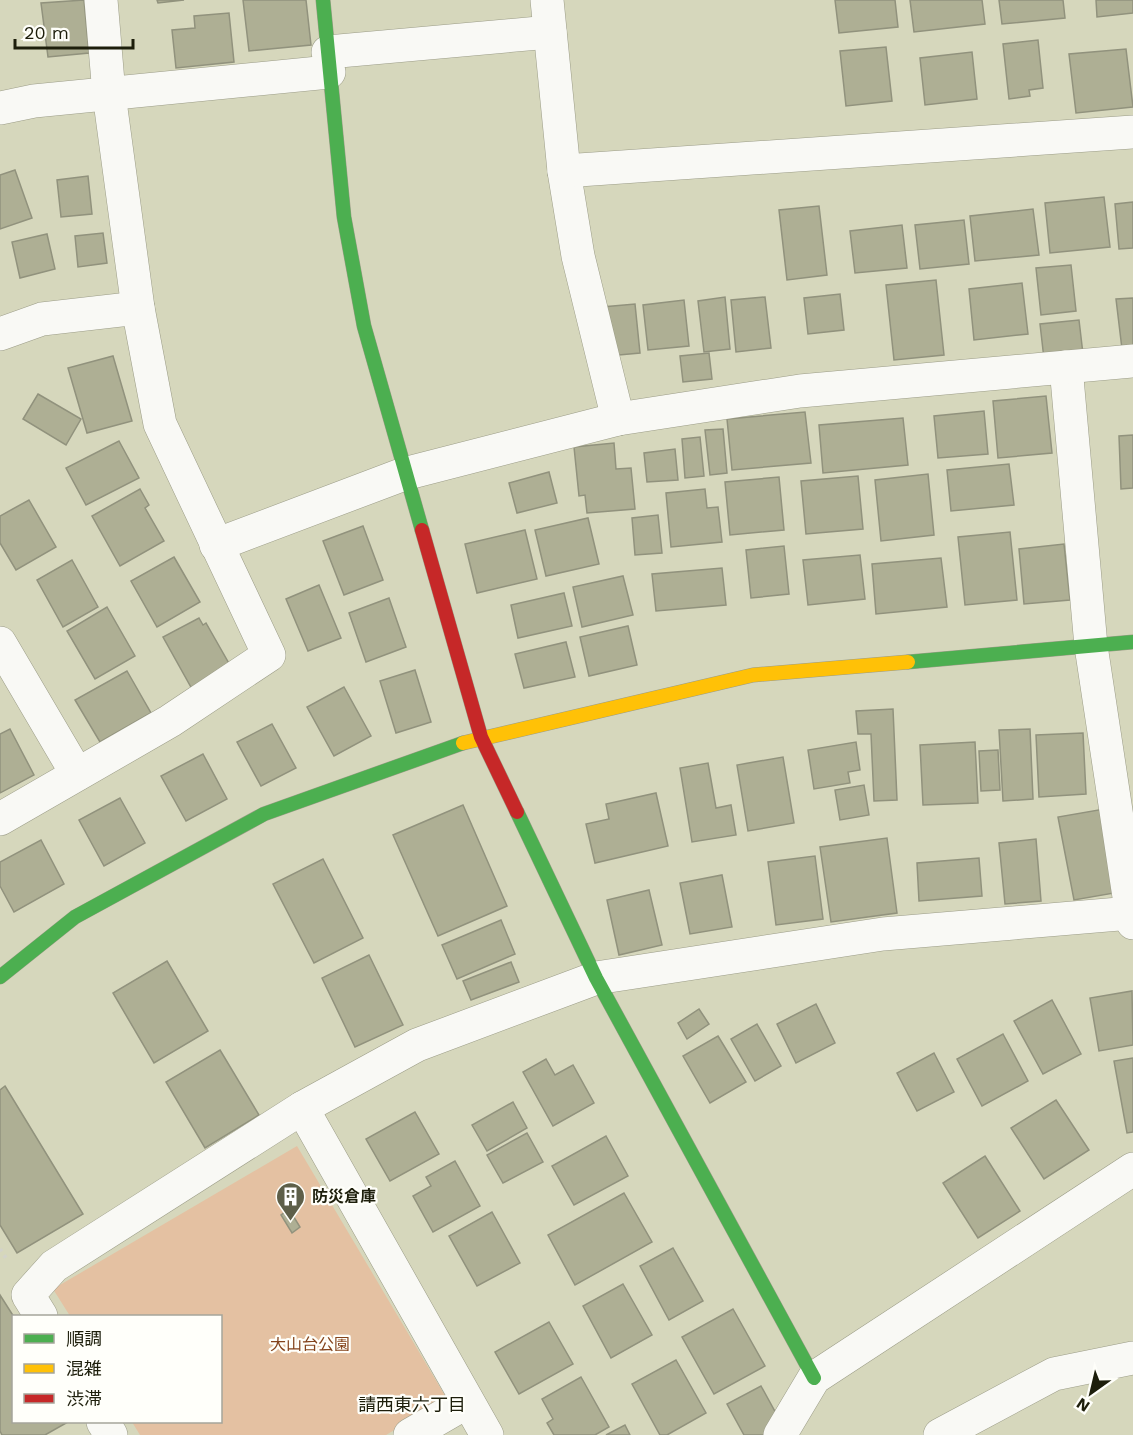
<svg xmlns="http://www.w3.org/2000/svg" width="1133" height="1435" font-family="'Work Sans','Noto Sans JP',sans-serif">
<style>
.green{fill:#e4c1a2}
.building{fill:#aeaf94;stroke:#91927d;stroke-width:1.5}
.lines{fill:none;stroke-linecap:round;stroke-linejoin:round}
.street-casing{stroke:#9b9c87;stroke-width:34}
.fast-casing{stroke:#9b9c87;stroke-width:15}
.slow-casing{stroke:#9b9c87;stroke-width:15}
.jam-casing{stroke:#9b9c87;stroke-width:15}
.path{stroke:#d3d3ca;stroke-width:4;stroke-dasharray:3 4.5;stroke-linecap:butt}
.street{stroke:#f9f9f5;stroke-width:33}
.fast{stroke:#4caf50;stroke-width:14}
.slow{stroke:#ffc107;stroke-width:14}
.jam{stroke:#c62828;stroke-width:14}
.labels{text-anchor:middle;stroke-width:4.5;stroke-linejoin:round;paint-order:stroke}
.poi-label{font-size:16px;font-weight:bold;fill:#1d1e0b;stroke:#fffffa;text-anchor:start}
.park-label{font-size:16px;fill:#84431b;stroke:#fffffa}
.neighbourhood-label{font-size:18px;fill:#1d1e0b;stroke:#fffffa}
</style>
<rect width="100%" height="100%" fill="#d6d7bc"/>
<polygon class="green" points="297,1146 447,1399 386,1435 140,1435 132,1422 220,1422 220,1316 70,1316 53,1289"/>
<g class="building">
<polygon points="84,0 89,53 48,57 41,3"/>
<polygon points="157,0 184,0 158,3"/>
<polygon points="243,0 306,0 311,45 249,51"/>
<polygon points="835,0 895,0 898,27 839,33"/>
<polygon points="910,0 982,0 985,24 914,32"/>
<polygon points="999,0 1063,0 1065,18 1002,24"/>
<polygon points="1096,0 1133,0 1133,13 1097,17"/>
<polygon points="229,13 234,62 176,68 172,30 195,28 194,16"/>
<polygon points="1038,40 1043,88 1029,90 1030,96 1009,99 1003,44"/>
<polygon points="886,47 892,101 846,106 840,51"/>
<polygon points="1126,49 1133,107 1076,113 1069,54"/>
<polygon points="972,52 977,99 925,105 920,58"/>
<polygon points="15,170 32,218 0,229 0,175"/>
<polygon points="88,176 92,214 61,217 57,180"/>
<polygon points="1104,197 1110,247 1050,253 1045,203"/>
<polygon points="1133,202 1133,248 1119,249 1115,204"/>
<polygon points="819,206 827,275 787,280 779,210"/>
<polygon points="1033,209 1039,255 975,261 970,216"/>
<polygon points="964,220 969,264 920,269 915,225"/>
<polygon points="902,225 907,268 855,273 850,231"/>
<polygon points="103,233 107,263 78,267 75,236"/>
<polygon points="47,234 55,269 20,278 12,242"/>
<polygon points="1071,265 1076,311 1041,315 1036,268"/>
<polygon points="936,280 944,355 894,360 886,285"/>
<polygon points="1022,283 1028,334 974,340 969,289"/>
<polygon points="840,294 844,330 808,334 804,298"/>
<polygon points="725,297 730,349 704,352 698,301"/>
<polygon points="765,297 771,348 736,352 731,300"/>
<polygon points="1133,298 1133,348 1122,349 1116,299"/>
<polygon points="684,300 689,346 648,350 643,305"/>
<polygon points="635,304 640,353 608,356 602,307"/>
<polygon points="1079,320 1083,354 1044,359 1040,324"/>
<polygon points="709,353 712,379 683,382 680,356"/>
<polygon points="113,356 132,421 87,433 68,368"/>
<polygon points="38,394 81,419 66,445 23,419"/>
<polygon points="1046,396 1052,453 998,458 993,401"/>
<polygon points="984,411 988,454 938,458 934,416"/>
<polygon points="805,412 811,463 732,470 727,419"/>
<polygon points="903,418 908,465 823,473 819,425"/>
<polygon points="723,429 727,473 710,475 705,430"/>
<polygon points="1133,435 1133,488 1121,489 1119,436"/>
<polygon points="700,437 704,476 685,478 682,439"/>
<polygon points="119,441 139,478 86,505 66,468"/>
<polygon points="614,443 616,469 631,468 635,509 587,513 585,495 579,496 574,447"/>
<polygon points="675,449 678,480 647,482 644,453"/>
<polygon points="1009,464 1014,505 951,511 947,470"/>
<polygon points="549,472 557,503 517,513 509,483"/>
<polygon points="928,474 934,535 881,541 875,480"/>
<polygon points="858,476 863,529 806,534 801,481"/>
<polygon points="779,477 784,530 730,535 725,482"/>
<polygon points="140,489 149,505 145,508 164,541 120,566 92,516"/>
<polygon points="705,489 707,508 718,507 722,542 671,547 666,493"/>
<polygon points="29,500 56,547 16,570 0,543 0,516"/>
<polygon points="658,515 662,553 635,555 632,518"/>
<polygon points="588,518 599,564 546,576 535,530"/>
<polygon points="363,526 383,580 344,595 323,541"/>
<polygon points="525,530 537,579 477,593 465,544"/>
<polygon points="1010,532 1017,600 965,605 958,537"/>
<polygon points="1064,544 1070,600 1024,604 1019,549"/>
<polygon points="784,546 789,594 751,598 746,550"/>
<polygon points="860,555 865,599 808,605 803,560"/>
<polygon points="174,557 200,602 157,627 131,581"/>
<polygon points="941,558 947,607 876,614 872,564"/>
<polygon points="72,560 98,607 63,627 37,580"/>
<polygon points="722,568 726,605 656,611 652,574"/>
<polygon points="623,576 633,615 582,627 573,587"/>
<polygon points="319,585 341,638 308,651 286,599"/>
<polygon points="564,593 572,626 518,638 511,605"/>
<polygon points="389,598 406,647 366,662 349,613"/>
<polygon points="107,607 135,656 95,679 67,631"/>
<polygon points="199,618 203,625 206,623 231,667 192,689 163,637"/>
<polygon points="628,626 637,665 589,676 580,637"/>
<polygon points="566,642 575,677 524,688 515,654"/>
<polygon points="415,670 431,722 396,733 380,681"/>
<polygon points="127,671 151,713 100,742 75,700"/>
<polygon points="344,687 371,736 334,756 307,707"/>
<polygon points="893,709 897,800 874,801 871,734 858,734 856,711"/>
<polygon points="272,724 296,768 261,786 237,742"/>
<polygon points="10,729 34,775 0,793 0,734"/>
<polygon points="1030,729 1033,799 1003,801 999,730"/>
<polygon points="1083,733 1086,794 1039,797 1036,735"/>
<polygon points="856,742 860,770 848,772 850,783 814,789 808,750"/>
<polygon points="975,742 978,803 923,805 920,745"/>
<polygon points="998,750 1000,790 981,791 979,751"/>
<polygon points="203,754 227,799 186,821 161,776"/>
<polygon points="783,757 794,823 748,831 737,765"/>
<polygon points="708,763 716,808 731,805 736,835 692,842 680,768"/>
<polygon points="864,785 869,815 840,820 835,790"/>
<polygon points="656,793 668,846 595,863 586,824 609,819 606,804"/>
<polygon points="120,798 145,843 104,866 79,820"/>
<polygon points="463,805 507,906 438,936 393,835"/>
<polygon points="1104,809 1120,892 1074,900 1058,817"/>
<polygon points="887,838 897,913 831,922 820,847"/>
<polygon points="1036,839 1041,901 1005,904 999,843"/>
<polygon points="41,840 64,884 14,912 0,886 0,862"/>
<polygon points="815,856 823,919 776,925 768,862"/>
<polygon points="979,858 982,896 919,901 917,863"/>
<polygon points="323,859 363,938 314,963 273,884"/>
<polygon points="722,875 732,927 690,934 680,883"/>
<polygon points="649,890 662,945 619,955 607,900"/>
<polygon points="501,920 515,954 457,979 442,945"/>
<polygon points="369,955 403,1025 355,1047 322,978"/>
<polygon points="167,961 208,1031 154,1063 113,993"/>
<polygon points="511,962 519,982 471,1000 463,981"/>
<polygon points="1132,991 1133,1045 1099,1051 1090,998"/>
<polygon points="1052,1000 1081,1054 1043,1074 1014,1021"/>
<polygon points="816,1004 835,1043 796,1063 777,1024"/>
<polygon points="699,1009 709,1024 687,1039 678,1023"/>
<polygon points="757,1024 781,1066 755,1081 731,1039"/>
<polygon points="1003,1034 1028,1081 982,1106 957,1059"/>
<polygon points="718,1036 746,1082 710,1103 683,1056"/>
<polygon points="220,1050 259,1115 205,1148 166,1082"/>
<polygon points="934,1053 954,1092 917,1111 897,1073"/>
<polygon points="1133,1058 1133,1132 1127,1133 1114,1061"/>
<polygon points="546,1059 555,1075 573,1065 594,1103 553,1126 523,1072"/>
<polygon points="5,1086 83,1214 17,1253 0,1225 0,1090"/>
<polygon points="1056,1100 1089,1150 1044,1179 1011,1128"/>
<polygon points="513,1102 527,1128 487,1151 472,1125"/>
<polygon points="415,1112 439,1154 390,1181 366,1139"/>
<polygon points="527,1133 543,1162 503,1183 487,1155"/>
<polygon points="606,1136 628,1176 574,1205 552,1166"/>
<polygon points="985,1156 1020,1211 978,1238 943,1183"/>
<polygon points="455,1161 480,1206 433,1232 413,1196 431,1186 426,1177"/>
<polygon points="624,1193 652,1242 575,1285 548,1235"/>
<polygon points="289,1209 300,1227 292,1233 281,1215"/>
<polygon points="492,1212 520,1263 477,1286 449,1236"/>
<polygon points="673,1248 703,1301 669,1320 640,1266"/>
<polygon points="623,1284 652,1335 611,1358 583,1306"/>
<polygon points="0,1295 14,1317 14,1422 68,1422 45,1435 2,1435 0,1431"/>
<polygon points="733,1309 765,1366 714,1394 682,1337"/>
<polygon points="549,1322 573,1364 519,1394 495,1352"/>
<polygon points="676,1360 706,1413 667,1435 660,1435 632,1384"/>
<polygon points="581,1377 609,1427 595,1435 554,1435 547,1423 553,1419 542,1399"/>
<polygon points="761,1386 783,1426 767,1435 744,1435 727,1404"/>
<polygon points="625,1425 630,1435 606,1435"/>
</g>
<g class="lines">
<defs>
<g id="street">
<polyline points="547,0 564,171 578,256 618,419"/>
<polyline points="328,52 550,32"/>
<polyline points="0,108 34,101 329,72"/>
<polyline points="564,171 1133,132"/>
<polyline points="0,334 42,319 138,308"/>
<polyline points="1066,367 1091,646 1133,923"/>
<polyline points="216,545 404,474 618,419 800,391 1133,361"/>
<polyline points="0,643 77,774"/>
<polyline points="0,819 170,721 269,655 160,424 138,308 109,94 101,0"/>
<polyline points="302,1108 487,1435"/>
<polyline points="41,1316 28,1295 54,1266 302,1108 417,1045 596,978 883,934 1131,913"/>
<polyline points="103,1422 111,1435"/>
<polyline points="410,1435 467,1402"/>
<polyline points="780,1435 814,1378 1133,1169"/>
<polyline points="940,1435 1054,1374 1133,1358"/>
</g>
<g id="fast">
<polyline points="323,0 344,217 364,326 422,530"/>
<polyline points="908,662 1133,642"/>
<polyline points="517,812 596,978 814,1378"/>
<polyline points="0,977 75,917 264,814 463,743"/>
</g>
<polyline id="slow" points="463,743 753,675 908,662"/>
<polyline id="jam" points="422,530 481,737 517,812"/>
</defs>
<use href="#street" class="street-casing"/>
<use href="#fast" class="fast-casing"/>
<use href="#slow" class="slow-casing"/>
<use href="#jam" class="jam-casing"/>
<polyline class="path" points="0,1249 8,1261"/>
<use href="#street" class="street"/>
<use href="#fast" class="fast"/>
<use href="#slow" class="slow"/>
<use href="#jam" class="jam"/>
</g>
<defs>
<symbol id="building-pin" viewBox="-11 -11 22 30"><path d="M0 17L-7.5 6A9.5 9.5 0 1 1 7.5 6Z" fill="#5e5f49" stroke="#fffffa"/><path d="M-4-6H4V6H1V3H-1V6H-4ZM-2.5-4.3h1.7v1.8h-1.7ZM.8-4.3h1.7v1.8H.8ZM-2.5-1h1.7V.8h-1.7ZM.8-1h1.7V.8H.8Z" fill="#fff"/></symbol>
</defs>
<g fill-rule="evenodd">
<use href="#building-pin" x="274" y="1180" width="33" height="45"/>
</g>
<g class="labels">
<g class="poi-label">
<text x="312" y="1202">防災倉庫</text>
</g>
<g class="park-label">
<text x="310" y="1350">大山台公園</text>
</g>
<g class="neighbourhood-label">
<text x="412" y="1411">請西東六丁目</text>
</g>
</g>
<rect x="12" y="1315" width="210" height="108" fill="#fffffa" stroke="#a5a59a" stroke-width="1.5"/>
<rect x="24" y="1334" width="30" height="9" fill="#4caf50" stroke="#a5a59a" stroke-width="1.5"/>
<text x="66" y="1345" font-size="18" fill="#1d1e0b">順調</text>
<rect x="24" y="1364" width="30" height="9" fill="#ffc107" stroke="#a5a59a" stroke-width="1.5"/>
<text x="66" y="1375" font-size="18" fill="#1d1e0b">混雑</text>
<rect x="24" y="1394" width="30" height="9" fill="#c62828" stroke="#a5a59a" stroke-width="1.5"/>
<text x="66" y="1405" font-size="18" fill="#1d1e0b">渋滞</text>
<g transform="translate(1091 1393) rotate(214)" stroke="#fffffa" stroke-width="4.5" paint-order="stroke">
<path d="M0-4.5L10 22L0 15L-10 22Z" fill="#1d1e0b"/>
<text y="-9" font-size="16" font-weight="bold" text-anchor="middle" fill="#1d1e0b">N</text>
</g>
<path d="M15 39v9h118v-9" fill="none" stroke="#1d1e0b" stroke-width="3"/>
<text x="24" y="39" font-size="18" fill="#1d1e0b" stroke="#fffffa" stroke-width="4.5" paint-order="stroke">20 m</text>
</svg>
